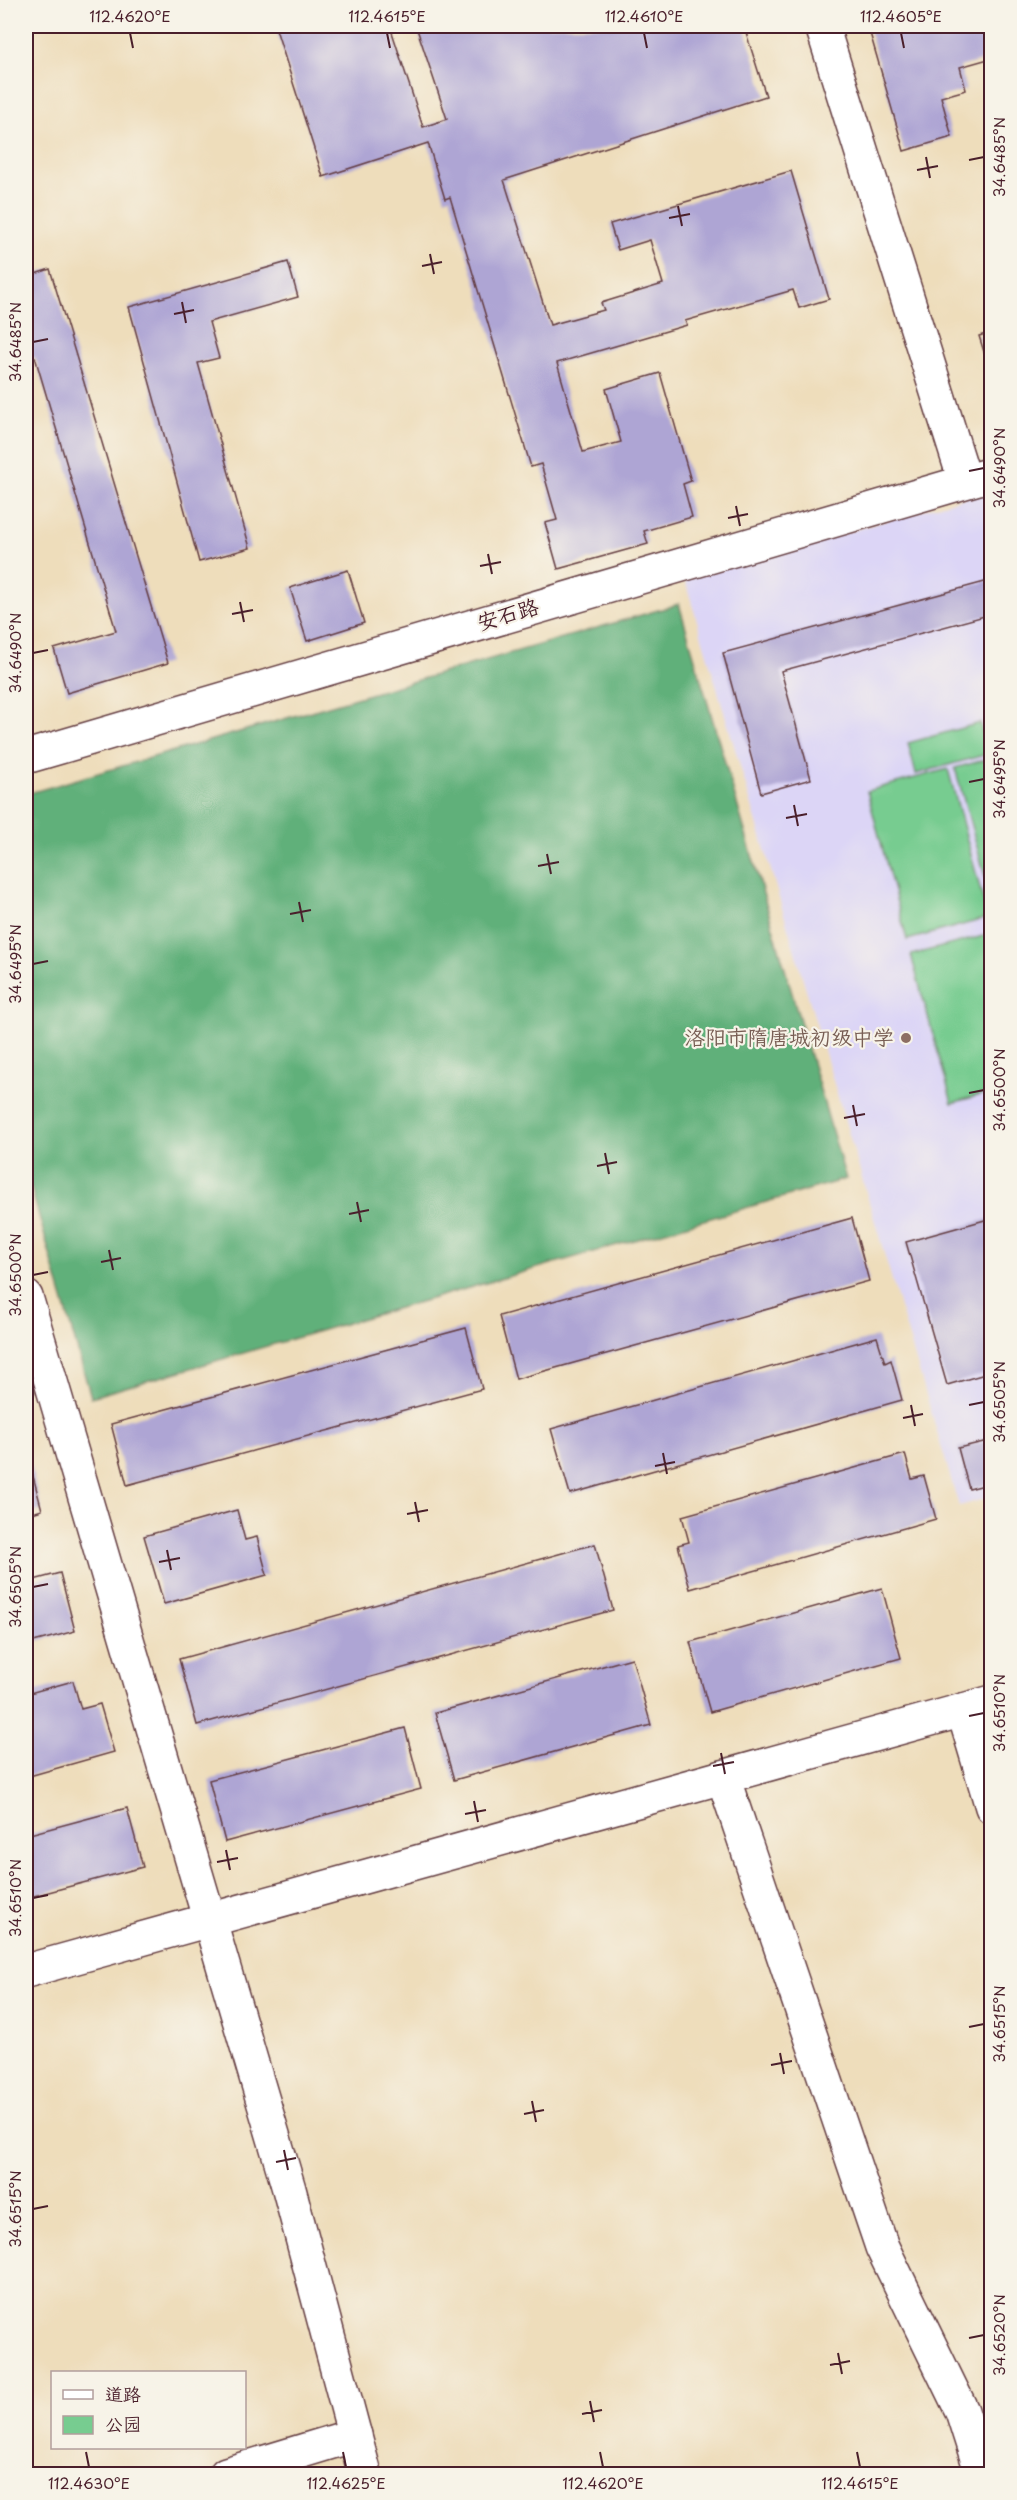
<svg xmlns="http://www.w3.org/2000/svg" width="1017" height="2500" font-family="'Playpen Sans','LXGW WenKai TC',sans-serif">
<style>
.built{fill:#dcd5f6}
.green{fill:#77cc90;stroke:#60765e;stroke-width:1.5}
.forest{fill:#61b07a;stroke:#566852;stroke-width:1.5}
.building{fill:#aea5d4}
.lines{fill:none;stroke-linecap:round;stroke-linejoin:round}
.minor-casing{stroke:#633c41;stroke-width:36}
.minor{stroke:#fff;stroke-width:33}
.ticks{fill:none;stroke:#4a1f2b;stroke-width:2}
.education-dot{fill:#8d6e63;stroke:#f7f3e8;stroke-width:2}
.labels{text-anchor:middle;stroke-width:4.5;stroke-linejoin:round;paint-order:stroke}
.street-label{font-size:21px;fill:#4a1f2b;stroke:#f7f3e8}
.education-label{font-size:21px;fill:#785e54;stroke:#f7f3e8;text-anchor:end}
.neatline{fill:none;stroke:#4a1f2b;stroke-width:2}
.ticks-label{font-size:15px;text-anchor:middle;fill:#4a1f2b}
</style>
<rect width="100%" height="100%" fill="#f7f3e8"/>
<filter id="ink" filterUnits="userSpaceOnUse"><feTurbulence type="fractalNoise" baseFrequency=".0167" numOctaves="2"/><feDisplacementMap in="SourceGraphic" scale="12" xChannelSelector="R" yChannelSelector="G"/><feConvolveMatrix kernelMatrix="1 2 1 2 8 2 1 2 1" color-interpolation-filters="sRGB"/></filter>
<filter id="wash" filterUnits="userSpaceOnUse"><feTurbulence type="fractalNoise" baseFrequency=".008" numOctaves="4" result="noise"/><feDisplacementMap in="SourceGraphic" scale="24" xChannelSelector="R" yChannelSelector="G"/><feGaussianBlur stdDeviation="1.35" result="paint"/><feColorMatrix in="noise" values="0 0 0 0 0 0 0 0 0 0 0 0 0 0 0 0 0 1.4 0 .05"/><feComposite in="paint" operator="in"/></filter>
<g filter="url(#wash)">
<rect width="100%" height="100%" fill="#edb"/>
<polygon class="built" points="991,490 991,1497 959,1506 685,580"/>
<g class="green">
<polygon points="980,723 988,754 916,774 908,743"/>
<polygon points="991,758 992,758 991,897 955,768"/>
<polygon points="948,769 988,918 907,940 867,791"/>
<polygon points="991,934 991,1092 952,1103 911,955"/>
</g>
<polygon class="forest" points="679,604 846,1179 91,1397 26,1171 26,794"/>
<g id="blocks">
<g class="building">
<polygon points="275,26 390,26 423,127 447,119 416,26 732,26 733,28 744,26 766,96 504,180 550,325 604,310 601,303 663,284 650,240 618,250 610,224 791,171 829,299 799,308 793,290 685,321 687,325 557,363 583,452 621,442 606,389 660,373 691,481 683,484 692,517 644,531 648,544 558,569 545,523 557,520 541,464 531,467 450,197 445,199 428,143 323,177"/>
<polygon points="868,26 992,26 992,58 960,67 966,90 941,97 952,137 904,151"/>
<polygon points="288,262 298,297 209,322 219,358 198,363 250,548 199,562 129,307"/>
<polygon points="50,269 168,663 67,693 54,649 116,631 35,357 26,360 26,277"/>
<polygon points="992,332 992,374 991,374 979,336"/>
<polygon points="348,570 364,623 307,641 290,588"/>
<polygon points="992,580 992,614 781,671 811,779 761,793 723,653"/>
<polygon points="852,1218 869,1281 516,1379 499,1316"/>
<polygon points="992,1218 992,1372 947,1385 906,1242"/>
<polygon points="466,1328 482,1389 127,1485 111,1424"/>
<polygon points="877,1337 885,1363 891,1360 902,1400 570,1494 551,1429"/>
<polygon points="992,1440 992,1483 969,1489 958,1448"/>
<polygon points="26,1450 42,1510 26,1515"/>
<polygon points="905,1454 912,1479 924,1476 936,1519 690,1589 678,1545 689,1542 682,1516"/>
<polygon points="237,1510 245,1540 257,1537 267,1575 164,1604 144,1536"/>
<polygon points="595,1544 613,1610 197,1725 179,1659"/>
<polygon points="60,1573 75,1631 26,1644 26,1582"/>
<polygon points="882,1588 901,1658 710,1712 690,1642"/>
<polygon points="632,1658 651,1725 454,1780 435,1713"/>
<polygon points="73,1681 81,1709 100,1704 114,1752 26,1777 26,1694"/>
<polygon points="405,1728 421,1789 225,1842 209,1780"/>
<polygon points="127,1808 143,1867 26,1898 26,1835"/>
</g>
</g>
</g>
<g filter="url(#ink)">
<use href="#blocks" fill-opacity="0" stroke="#633c41" stroke-width="1.5"/>
<g class="lines">
<defs>
<g id="minor">
<polyline points="822,26 965,481"/>
<polyline points="26,757 992,474"/>
<polyline points="26,1297 289,2189 365,2474"/>
<polyline points="963,1710 992,1807"/>
<polyline points="723,1777 882,2247 962,2411 982,2474"/>
<polyline points="26,1971 992,1702"/>
<polyline points="226,2474 355,2435"/>
</g>
</defs>
<use href="#minor" class="minor-casing"/>
<use href="#minor" class="minor"/>
</g>
</g>
<path class="ticks" d="M130,33L133,48M387,33L390,48M644,33L647,48M901,33L904,48M926,157L930,178M969,160L984,157M917,170L938,166M678,206L682,226M669,218L690,214M430,254L434,274M422,266L442,262M182,302L186,323M174,314L194,310M33,342L48,339M969,471L984,468M736,506L740,526M728,518L748,514M488,554L492,574M480,566L501,562M240,602L244,622M232,614L253,610M33,653L48,650M969,782L984,779M794,805L798,826M786,818L807,814M547,854L551,874M538,866L559,862M299,902L303,922M290,914L311,910M33,964L48,961M969,1093L984,1090M853,1105L857,1126M844,1118L865,1114M605,1153L609,1174M597,1166L617,1162M357,1202L361,1222M349,1214L369,1210M109,1250L113,1270M101,1262L121,1258M33,1275L48,1272M911,1405L915,1426M969,1405L984,1402M903,1418L923,1414M663,1453L667,1474M655,1466L675,1462M415,1502L419,1522M407,1514L428,1510M167,1550L171,1570M159,1562L180,1558M33,1587L48,1584M969,1716L984,1713M721,1753L725,1774M713,1766L734,1762M474,1801L478,1822M465,1814L486,1810M226,1850L230,1870M217,1862L238,1858M33,1898L48,1895M969,2027L984,2024M780,2053L784,2074M771,2065L792,2061M532,2101L536,2122M524,2114L544,2110M284,2150L288,2170M276,2162L296,2158M33,2209L48,2206M969,2338L984,2335M838,2353L842,2374M830,2365L850,2361M590,2401L594,2422M582,2414L602,2410M86,2452L89,2467M343,2452L346,2467M600,2452L603,2467M857,2452L860,2467"/>
<circle class="education-dot" cx="906" cy="1038" r="6"/>
<g class="labels">
<g class="street-label">
<text transform="translate(508 615) rotate(-16)" y="7">安石路</text>
</g>
<g class="education-label">
<text x="894" y="1045">洛阳市隋唐城初级中学</text>
</g>
</g>
<rect width="1017" height="2500" fill="none" stroke="#f7f3e8" stroke-width="66"/>
<rect x="51" y="2371" width="195" height="78" fill="#f7f3e8" stroke="#b29e9c" stroke-width="1.5"/>
<rect x="63" y="2390" width="30" height="9" fill="#ffffff" stroke="#b29e9c" stroke-width="1.5"/>
<text x="105" y="2401" font-size="18" fill="#4a1f2b">道路</text>
<rect x="63" y="2416" width="30" height="18" fill="#77cc90" stroke="#b29e9c" stroke-width="1.5"/>
<text x="105" y="2431" font-size="18" fill="#4a1f2b">公园</text>
<rect x="33" y="33" width="951" height="2434" class="neatline"/>
<g class="ticks-label">
<text x="130" y="22">112.4620°E</text>
<text x="387" y="22">112.4615°E</text>
<text x="644" y="22">112.4610°E</text>
<text x="901" y="22">112.4605°E</text>
<text transform="translate(1000 157) rotate(-90)" y="5">34.6485°N</text>
<text transform="translate(16 342) rotate(-90)" y="5">34.6485°N</text>
<text transform="translate(1000 468) rotate(-90)" y="5">34.6490°N</text>
<text transform="translate(16 653) rotate(-90)" y="5">34.6490°N</text>
<text transform="translate(1000 779) rotate(-90)" y="5">34.6495°N</text>
<text transform="translate(16 964) rotate(-90)" y="5">34.6495°N</text>
<text transform="translate(1000 1090) rotate(-90)" y="5">34.6500°N</text>
<text transform="translate(16 1275) rotate(-90)" y="5">34.6500°N</text>
<text transform="translate(1000 1402) rotate(-90)" y="5">34.6505°N</text>
<text transform="translate(16 1587) rotate(-90)" y="5">34.6505°N</text>
<text transform="translate(1000 1713) rotate(-90)" y="5">34.6510°N</text>
<text transform="translate(16 1898) rotate(-90)" y="5">34.6510°N</text>
<text transform="translate(1000 2024) rotate(-90)" y="5">34.6515°N</text>
<text transform="translate(16 2209) rotate(-90)" y="5">34.6515°N</text>
<text transform="translate(1000 2335) rotate(-90)" y="5">34.6520°N</text>
<text x="89" y="2489">112.4630°E</text>
<text x="346" y="2489">112.4625°E</text>
<text x="603" y="2489">112.4620°E</text>
<text x="860" y="2489">112.4615°E</text>
</g>
</svg>
